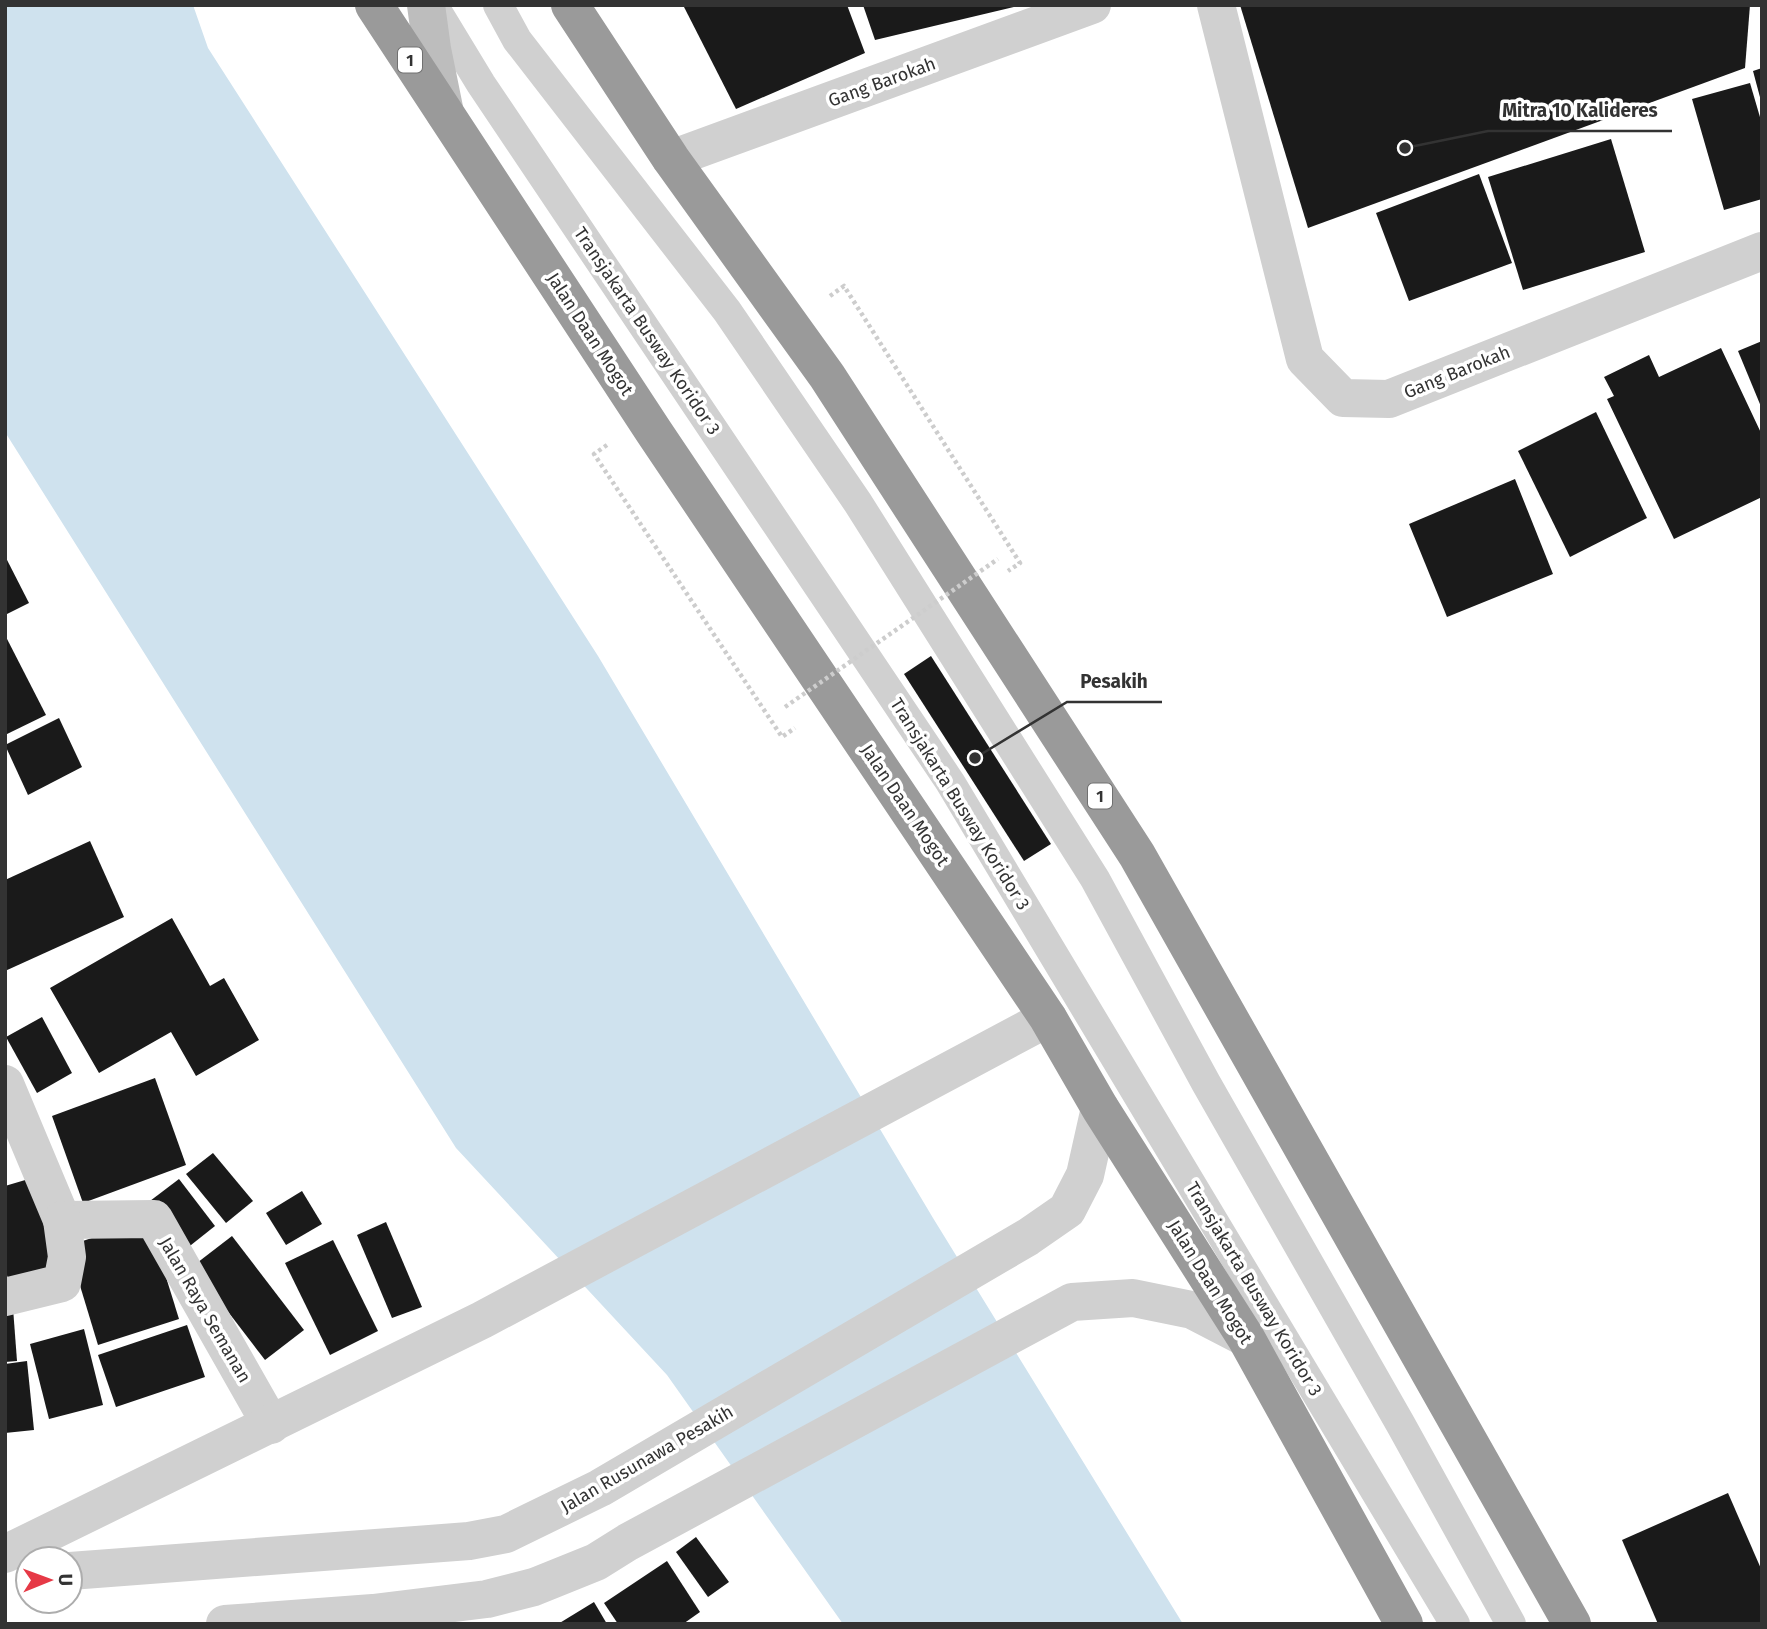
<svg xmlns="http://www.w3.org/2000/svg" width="1767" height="1629" font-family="'Fira Sans',sans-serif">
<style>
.water{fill:#cfe2ee}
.building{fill:#1a1a1a}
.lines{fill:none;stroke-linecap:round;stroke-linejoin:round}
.path{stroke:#cdcdcd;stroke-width:4.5;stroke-dasharray:3.5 3.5;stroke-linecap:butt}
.lane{stroke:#d0d0d0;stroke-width:30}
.street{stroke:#d0d0d0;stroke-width:38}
.secondary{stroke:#bdbdbd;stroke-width:38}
.highway{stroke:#9a9a9a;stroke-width:38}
.path-bridge{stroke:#cdcdcd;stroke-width:4.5;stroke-dasharray:3.5 3.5;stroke-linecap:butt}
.labels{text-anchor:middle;stroke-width:7;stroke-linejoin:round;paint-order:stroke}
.shield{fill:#fff;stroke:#707070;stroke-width:2}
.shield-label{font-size:16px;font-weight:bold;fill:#333}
.street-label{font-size:18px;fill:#333;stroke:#fff}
.leader{fill:none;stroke:#333;stroke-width:2.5}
.callout-dot{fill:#333;stroke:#fff;stroke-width:2.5}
.callout-label{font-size:19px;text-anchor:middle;font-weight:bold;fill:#333;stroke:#fff;stroke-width:7;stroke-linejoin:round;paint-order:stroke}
</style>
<rect width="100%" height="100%" fill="#fff"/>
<polygon class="water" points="5,5 193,5 208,48 598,656 933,1218 1183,1624 843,1624 667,1375 456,1148 5,432"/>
<g class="building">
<polygon points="683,5 847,5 865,53 736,109"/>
<polygon points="863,5 1017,5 1018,6 875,40"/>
<polygon points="1240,5 1750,5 1745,68 1308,228"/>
<polygon points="1762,68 1762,101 1761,101 1753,71"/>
<polygon points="1750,83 1762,124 1762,199 1724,210 1692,99"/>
<polygon points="1611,139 1645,252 1523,290 1488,177"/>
<polygon points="1479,174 1512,263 1409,301 1376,213"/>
<polygon points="1762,341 1762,409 1738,351"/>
<polygon points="1721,348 1762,435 1762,497 1674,539 1607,399 1614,396 1604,377 1649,355 1659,377"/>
<polygon points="1596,412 1647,518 1570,557 1518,451"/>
<polygon points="1515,479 1553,574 1447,617 1409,524"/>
<polygon points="5,556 29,603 5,615"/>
<polygon points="5,635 46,715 5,735"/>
<polygon points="931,656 1051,844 1024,861 904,674"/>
<polygon points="59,718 82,767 28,795 5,745"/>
<polygon points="90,841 124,917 5,971 5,880"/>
<polygon points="172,918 210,986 224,978 259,1040 196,1076 171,1032 99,1073 50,988"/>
<polygon points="42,1017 72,1073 37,1093 6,1037"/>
<polygon points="155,1078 186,1165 83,1203 52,1116"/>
<polygon points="213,1153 253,1201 226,1223 186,1174"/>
<polygon points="32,1178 60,1281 11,1290 5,1268 5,1186"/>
<polygon points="179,1179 215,1226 186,1249 150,1201"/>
<polygon points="302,1191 322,1224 286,1245 266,1213"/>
<polygon points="148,1219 179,1319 98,1345 68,1246"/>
<polygon points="386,1222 422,1307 392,1318 357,1235"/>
<polygon points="232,1236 304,1330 265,1360 193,1266"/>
<polygon points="333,1240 378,1331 330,1355 285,1263"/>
<polygon points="13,1308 17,1361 5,1362 5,1309"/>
<polygon points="187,1325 205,1377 116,1407 98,1355"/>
<polygon points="84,1329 103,1405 49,1419 30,1344"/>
<polygon points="27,1361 34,1430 5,1433 5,1364"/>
<polygon points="1728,1493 1762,1571 1762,1624 1658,1624 1622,1540"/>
<polygon points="696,1537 729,1582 708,1597 676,1552"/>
<polygon points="667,1561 700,1612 683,1624 618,1624 604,1603"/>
<polygon points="594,1602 607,1624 558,1624"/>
</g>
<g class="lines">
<g class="path">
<polyline points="830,296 844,286 1020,563 1008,571"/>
<polyline points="607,445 594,454 782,737 795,728"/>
</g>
<g class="lane">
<polyline points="433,5 481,84 950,782 1455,1624"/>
<polyline points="498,5 517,40 727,311 858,503 1095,879 1206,1083 1401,1425 1511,1624"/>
</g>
<g class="street">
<polyline points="1216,5 1305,359 1343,398 1389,399 1762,251"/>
<polyline points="671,159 1092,5"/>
<polyline points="5,1084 62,1220 154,1219 271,1425"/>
<polyline points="5,1297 62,1283 67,1257 62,1220"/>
<polyline points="5,1554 482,1320 1048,1018"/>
<polyline points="70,1571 469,1541 506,1534 600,1488 1028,1237 1067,1210 1085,1175 1100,1108"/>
<polyline points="225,1624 373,1613 487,1599 534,1587 596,1562 628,1542 1072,1302 1133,1298 1192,1310 1246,1338"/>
</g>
<polyline class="secondary" points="426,5 432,49 445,113"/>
<g class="highway">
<polyline points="374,5 654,432 1048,1018 1100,1108 1246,1338 1404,1624"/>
<polyline points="570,5 671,159 827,376 1137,855 1572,1624"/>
</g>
<polyline class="path-bridge" points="785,707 998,559"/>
</g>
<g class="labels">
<g class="shield">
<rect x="398" y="47.5" width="24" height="25" rx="5"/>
<rect x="1088" y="783.5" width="24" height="25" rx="5"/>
</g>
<g class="shield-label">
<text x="410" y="66">1</text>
<text x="1100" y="802">1</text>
</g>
<g class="street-label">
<text transform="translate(882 82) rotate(-20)" y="6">Gang Barokah</text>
<text transform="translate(647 331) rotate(56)" y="6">Transjakarta Busway Koridor 3</text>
<text transform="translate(590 334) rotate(57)" y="6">Jalan Daan Mogot</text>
<text transform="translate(1457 372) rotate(-22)" y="6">Gang Barokah</text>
<text transform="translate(960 804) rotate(58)" y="6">Transjakarta Busway Koridor 3</text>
<text transform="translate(905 805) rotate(56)" y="6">Jalan Daan Mogot</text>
<text transform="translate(1210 1282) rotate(58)" y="6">Jalan Daan Mogot</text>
<text transform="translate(1254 1289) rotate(59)" y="6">Transjakarta Busway Koridor 3</text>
<text transform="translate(205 1310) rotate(60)" y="6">Jalan Raya Semanan</text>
<text transform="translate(647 1459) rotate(-30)" y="6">Jalan Rusunawa Pesakih</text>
</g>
</g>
<path class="leader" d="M1405 148L1488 131H1672M975 758L1067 702H1162"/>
<g class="callout-dot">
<circle cx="1405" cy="148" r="7"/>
<circle cx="975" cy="758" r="7"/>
</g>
<g class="callout-label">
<text x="1580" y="117">Mitra 10 Kalideres</text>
<text x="1114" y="688">Pesakih</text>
</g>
<rect width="1767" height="1629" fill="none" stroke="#333333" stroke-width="14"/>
<g transform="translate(49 1580) rotate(89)"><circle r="33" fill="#ffffff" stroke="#adadad" stroke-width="2"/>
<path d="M0-5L12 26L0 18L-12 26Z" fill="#e63946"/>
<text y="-10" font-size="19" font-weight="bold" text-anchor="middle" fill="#333333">U</text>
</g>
</svg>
